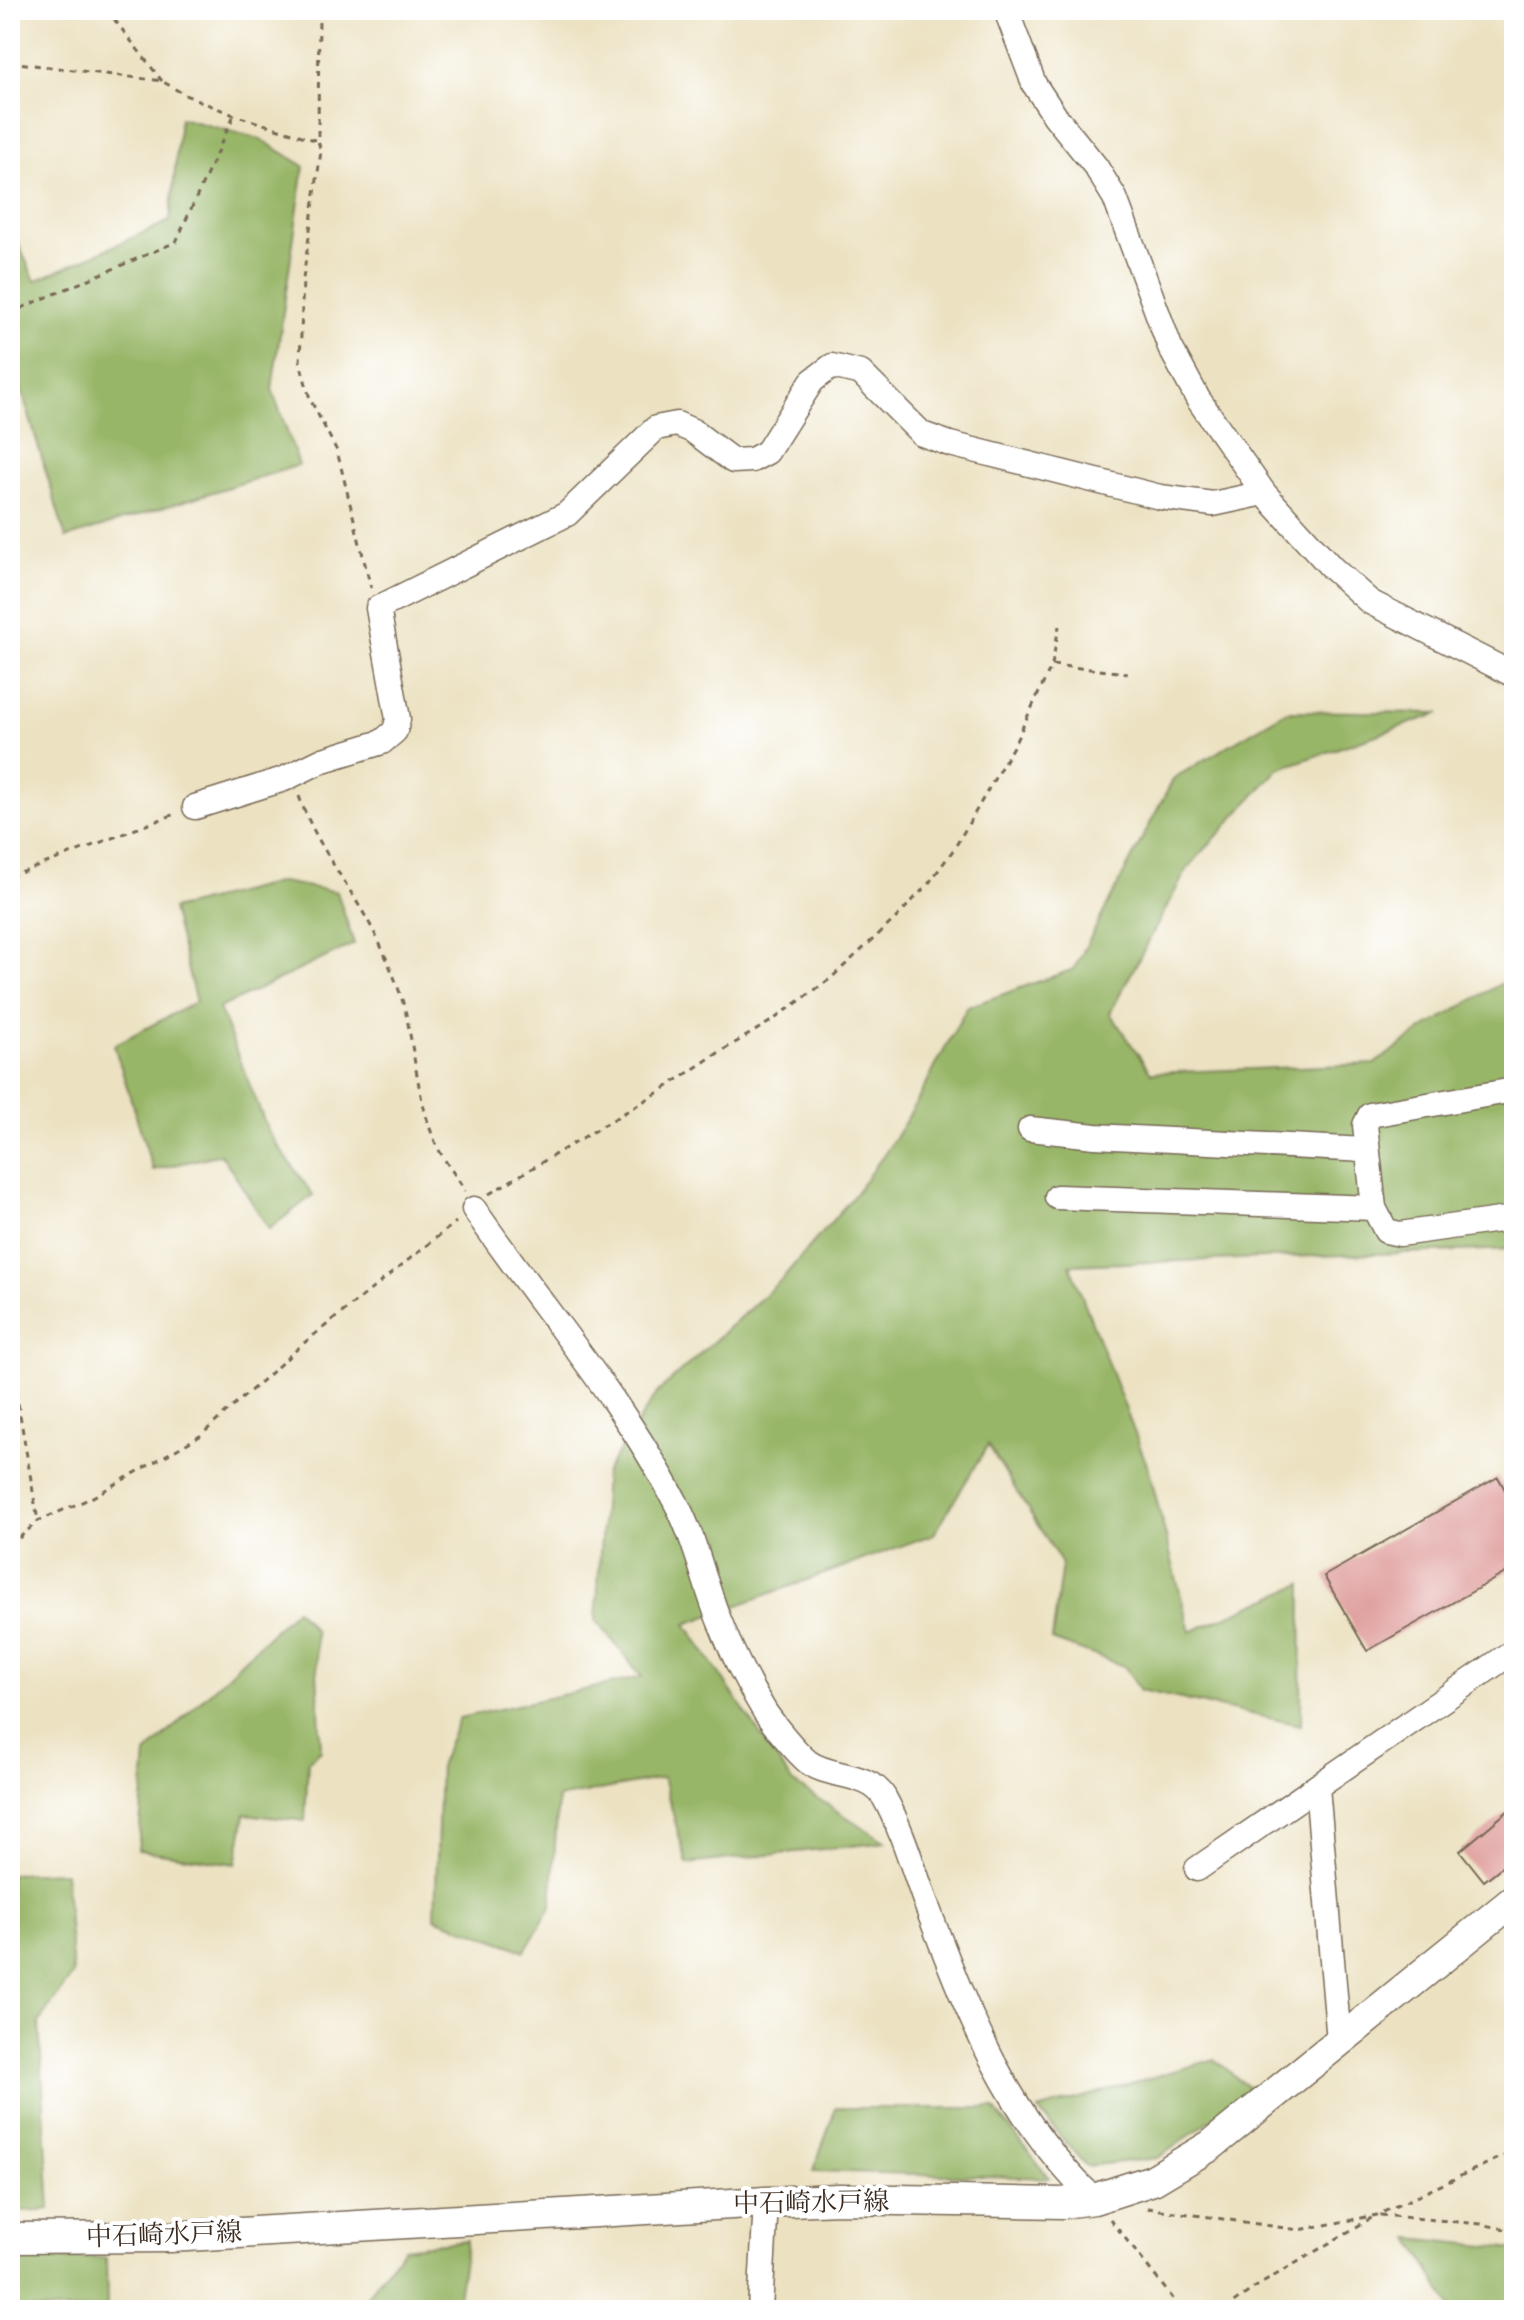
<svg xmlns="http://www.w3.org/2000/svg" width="1524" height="2320" font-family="'IM FELL Double Pica','Noto Serif JP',serif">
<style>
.forest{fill:#98b668;stroke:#6a7043;stroke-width:2}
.building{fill:#df9e9c}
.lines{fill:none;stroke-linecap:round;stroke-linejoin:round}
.minor-casing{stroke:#796a57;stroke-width:27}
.major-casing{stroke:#796a57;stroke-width:33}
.path{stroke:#796a57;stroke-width:3;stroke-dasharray:6 6;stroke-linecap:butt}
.minor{stroke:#fff;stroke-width:24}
.major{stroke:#fff;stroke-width:30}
.labels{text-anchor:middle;stroke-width:8;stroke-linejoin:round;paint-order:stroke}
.street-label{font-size:26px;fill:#3b2a1e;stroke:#fff}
</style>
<rect width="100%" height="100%" fill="#fff"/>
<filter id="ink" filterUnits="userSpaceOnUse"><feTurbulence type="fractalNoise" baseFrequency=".0125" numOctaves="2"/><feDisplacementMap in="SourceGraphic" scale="16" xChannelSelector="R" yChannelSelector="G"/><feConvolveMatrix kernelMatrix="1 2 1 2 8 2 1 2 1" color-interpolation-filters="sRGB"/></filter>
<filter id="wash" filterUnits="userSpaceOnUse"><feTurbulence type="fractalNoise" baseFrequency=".006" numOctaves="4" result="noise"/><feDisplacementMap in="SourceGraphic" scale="32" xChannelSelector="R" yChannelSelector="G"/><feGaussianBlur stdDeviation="1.8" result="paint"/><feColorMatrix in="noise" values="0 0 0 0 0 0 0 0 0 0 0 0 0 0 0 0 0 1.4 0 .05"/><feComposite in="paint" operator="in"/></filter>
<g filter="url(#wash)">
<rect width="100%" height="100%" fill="#ece2c2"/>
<g class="forest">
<polygon points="180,118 260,139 304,166 272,389 299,465 66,538 10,352 10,225 35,281 170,221"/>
<polygon points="1287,711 1440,713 1278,769 1187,869 1110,1013 1151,1073 1374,1064 1428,1026 1514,976 1514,1249 1070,1265 1149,1470 1190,1632 1302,1584 1301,1725 1140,1690 1124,1666 1052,1640 1062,1564 988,1445 934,1534 686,1624 792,1782 886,1842 687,1864 663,1778 558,1798 551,1907 525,1951 435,1918 440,1764 459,1718 642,1677 596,1620 605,1473 658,1392 780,1281 852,1198 888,1149 913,1109 967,1007 1074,969 1174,778"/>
<polygon points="281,882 337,892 354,944 219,1008 269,1133 313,1195 269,1229 221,1154 153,1170 114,1045 196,1002 172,909"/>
<polygon points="296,1609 315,1631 321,1750 308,1761 305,1821 245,1814 236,1864 138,1850 146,1754"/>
<polygon points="65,1872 73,1974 39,2022 50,2209 10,2212 10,1874"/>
<polygon points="1215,2059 1252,2091 1158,2158 1086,2166 1038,2110"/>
<polygon points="836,2108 994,2108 1049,2178 813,2171"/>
<polygon points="1411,2238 1514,2249 1514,2310 1452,2310"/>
<polygon points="467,2240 456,2310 356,2310 404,2248"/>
<polygon points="10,2258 106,2258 107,2307 103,2310 10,2310"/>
</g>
<g id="blocks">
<g class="building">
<polygon points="1498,1477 1514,1506 1514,1568 1367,1651 1324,1576"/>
<polygon points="1514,1806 1514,1857 1484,1881 1460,1851"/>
</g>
</g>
</g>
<g filter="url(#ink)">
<use href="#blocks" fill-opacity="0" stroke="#796a57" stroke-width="2"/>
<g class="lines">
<defs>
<g id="minor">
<polyline points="1006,10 1034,84 1055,116 1096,167 1115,198 1170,347 1198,399 1264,493 1332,568 1370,602 1514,675"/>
<polyline points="195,807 284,779 323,760 382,742 395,731 398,719 378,608 567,514 656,428 677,424 693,431 733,461 752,460 767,452 812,381 832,366 861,373 922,434 950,444 1160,497 1213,504 1264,493"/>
<polyline points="1514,1090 1370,1115 1365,1125 1374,1208 1386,1231 1400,1234 1514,1218"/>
<polyline points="1030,1129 1095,1136 1365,1150"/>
<polyline points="1057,1197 1374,1208"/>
<path d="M474,1209C541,1307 620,1396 675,1501C695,1538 704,1582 719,1620C731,1651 748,1684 765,1712C774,1725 796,1752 808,1762C829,1778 869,1772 884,1797C903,1831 914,1872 928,1909C969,2017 1008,2117 1094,2199"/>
<polyline points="1317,1787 1339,2041"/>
<polyline points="1197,1869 1514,1651"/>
<polyline points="760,2310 766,2202"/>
</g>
<polyline id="major" points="10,2238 170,2237 766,2202 839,2199 1062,2203 1094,2199 1153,2180 1210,2146 1514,1900"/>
</defs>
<use href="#minor" class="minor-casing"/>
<use href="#major" class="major-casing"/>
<g class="path">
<polyline points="107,10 162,81"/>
<polyline points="319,10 318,141 321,151 303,279 300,362 310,399 337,451 371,588"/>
<polyline points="10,62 162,81 185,95 234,115 318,141"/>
<polyline points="10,313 176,242 234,115"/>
<polyline points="1052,665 1128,673"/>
<path d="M299,796C318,852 360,897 383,951C392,971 401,993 406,1014C415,1055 418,1100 434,1139C441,1158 455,1173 465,1191"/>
<polyline points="10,877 175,814"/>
<polyline points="489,1194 659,1092 710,1058 773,1020 830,979 895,919 929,883 954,849 1015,743 1052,665 1059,626"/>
<polyline points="10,1356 38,1521"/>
<polyline points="10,1546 38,1521 91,1498 200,1436 304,1343 456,1222"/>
<polyline points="1147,2208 1299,2230 1377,2215 1514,2151"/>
<polyline points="1380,2215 1481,2224 1514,2231"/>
<polyline points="1110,2219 1182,2310"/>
<polyline points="1224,2310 1254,2288 1373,2217"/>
</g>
<use href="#minor" class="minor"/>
<use href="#major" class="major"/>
</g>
</g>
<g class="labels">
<g class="street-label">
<text transform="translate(811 2202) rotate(-1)" y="9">中石崎水戸線</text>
<text transform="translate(164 2234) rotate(-2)" y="9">中石崎水戸線</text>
</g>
</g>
<rect width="1524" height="2320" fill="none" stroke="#fff" stroke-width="40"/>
</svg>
